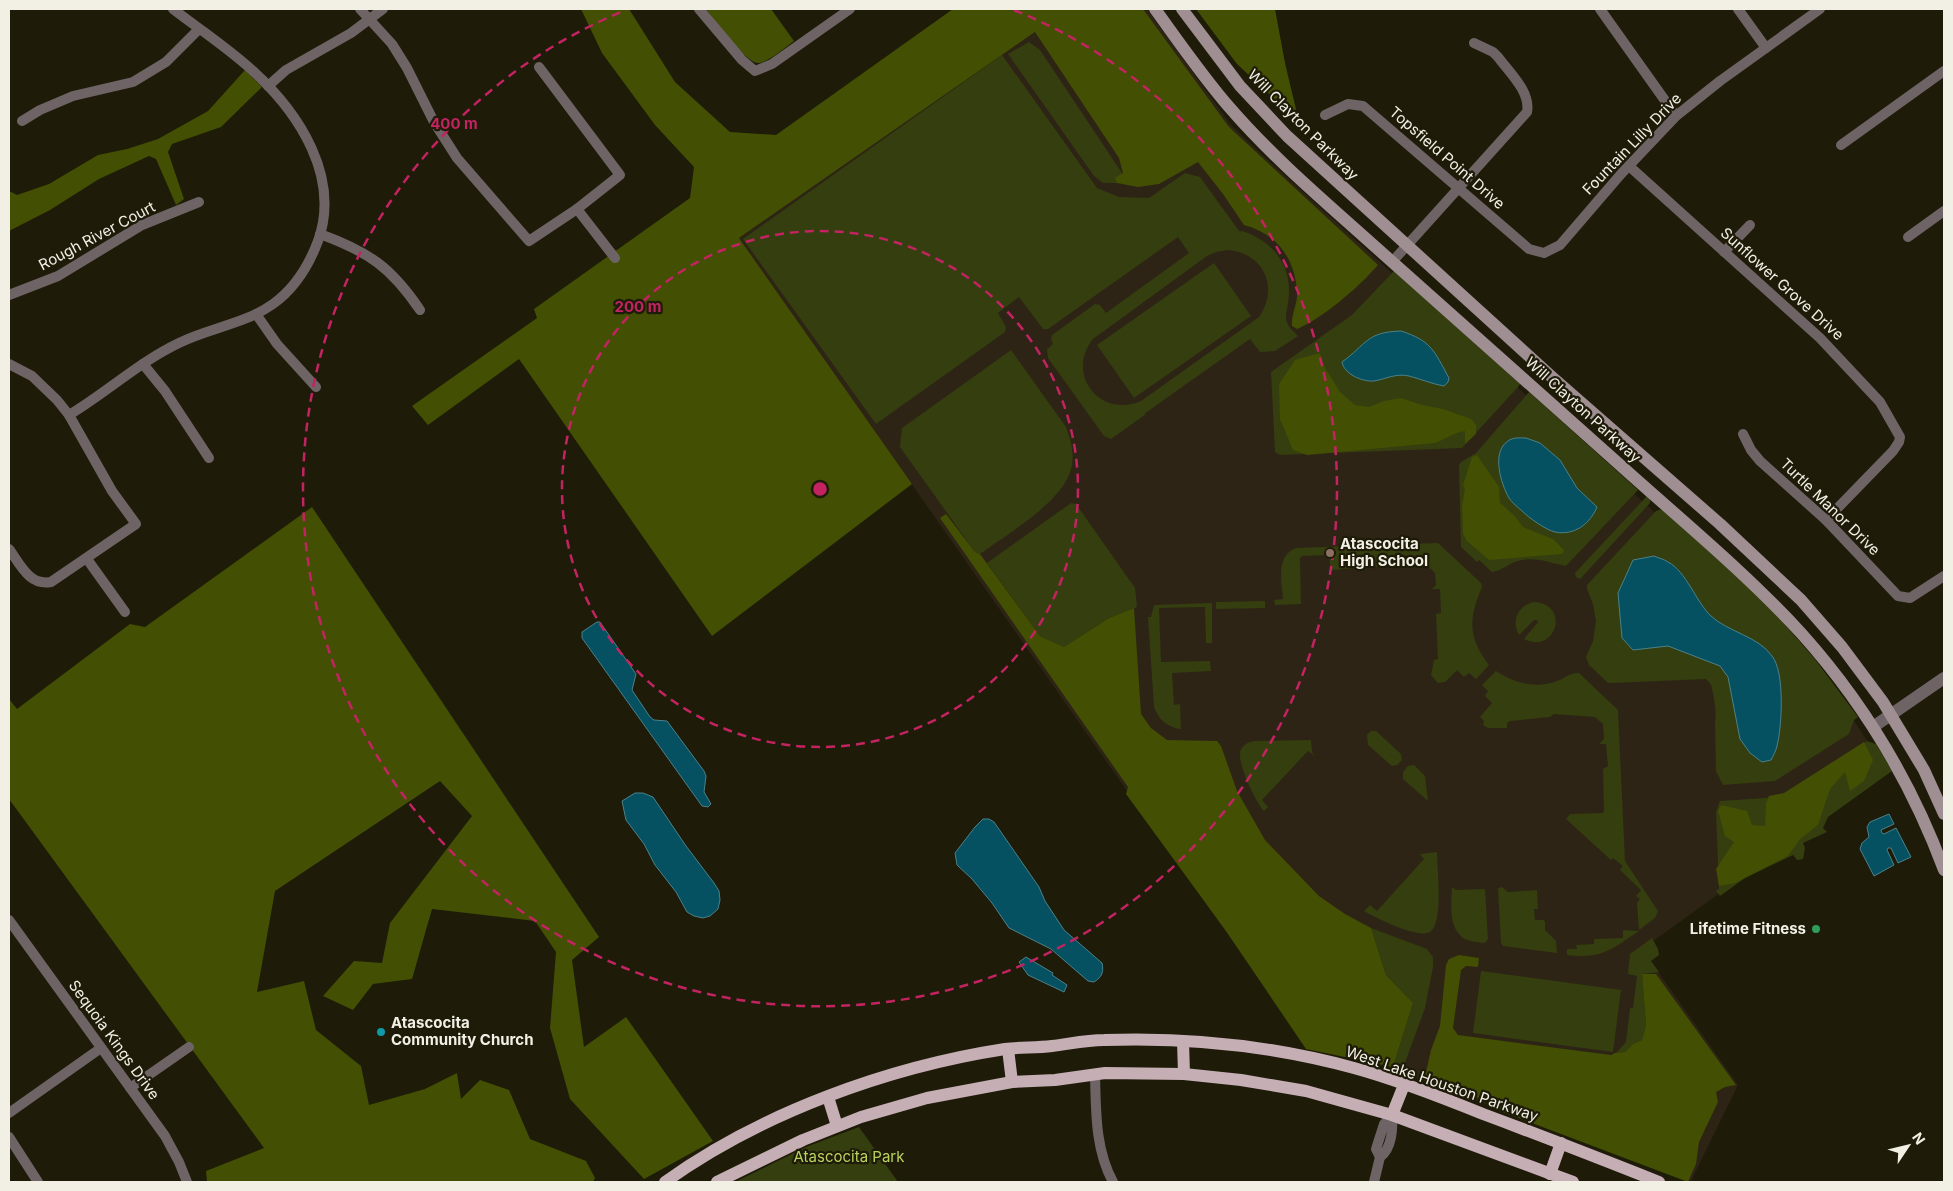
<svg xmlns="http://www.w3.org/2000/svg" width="1953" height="1191" font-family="Inter,sans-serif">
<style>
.education{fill:#2d2415}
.green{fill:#353e0f;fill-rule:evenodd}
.forest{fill:#434f02}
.water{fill:#055162;stroke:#4c8189}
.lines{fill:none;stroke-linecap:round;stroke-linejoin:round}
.minor{stroke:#6e6466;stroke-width:10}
.tertiary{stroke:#6e6466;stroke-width:12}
.secondary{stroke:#9f8e92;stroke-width:12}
.primary{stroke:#c5aeb4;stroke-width:12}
.ring{fill:none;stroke:#c42362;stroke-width:2.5;stroke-dasharray:9 6}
.education-dot{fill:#8d6e63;stroke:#1e1b09;stroke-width:2}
.leisure-dot{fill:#2e9e5b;stroke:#1e1b09;stroke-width:2}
.culture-dot{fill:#0f9aa8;stroke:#1e1b09;stroke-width:2}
.labels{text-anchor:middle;stroke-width:4.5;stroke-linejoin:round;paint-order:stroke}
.street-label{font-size:15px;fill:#f2f0e5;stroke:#1e1b09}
.poi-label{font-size:15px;font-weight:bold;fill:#f2f0e5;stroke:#1e1b09;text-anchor:start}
.park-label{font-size:15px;fill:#bad35c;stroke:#1e1b09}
.centre{fill:#c42362;stroke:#1e1b09;stroke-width:2.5}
.ring-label{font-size:15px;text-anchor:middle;font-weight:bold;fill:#c42362;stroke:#1e1b09;stroke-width:4.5;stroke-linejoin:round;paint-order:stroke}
</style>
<rect width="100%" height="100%" fill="#1e1b09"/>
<polygon class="education" points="1068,9 1147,9 1231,125 1257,150 1775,622 1848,712 1888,772 1642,949 1738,1085 1691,1181 1382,1065 1306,1046 739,238"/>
<g class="green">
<polygon points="1029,42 1040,50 1122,173 1117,183 1103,183 1094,176 1008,54"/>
<path d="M1002,55L1097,188L1119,197L1149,198L1185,173L1200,177L1239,231C1247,231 1257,237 1264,242C1281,254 1290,273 1289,294C1289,302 1286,310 1286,317C1286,325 1293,331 1298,336L1275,351L1260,352L1250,339L1144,414H1146L1111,439L1104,436L1048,358L1047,349L1053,344L1051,340L1052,335L1095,304L1100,305L1106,313L1189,253L1178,237L1048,329H1043L1019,297L998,313L1006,327L1005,332L876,424L743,239ZM1228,250C1263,253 1280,287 1259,317L1141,401C1100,419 1065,374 1093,339L1207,256L1216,252Z"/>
<polygon points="1214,263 1251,316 1134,398 1097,345"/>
<polygon points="1394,271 1520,384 1518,387 1462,448 1280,455 1275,452 1271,372 1352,315"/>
<path d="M1011,350L1066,427C1071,440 1075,455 1071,469C1063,502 1007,534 980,554L975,552L900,447L902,428Z"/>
<path d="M1529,392L1638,490L1566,566C1549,563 1536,556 1518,561C1509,563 1502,571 1492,572L1479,560L1477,562L1461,547L1459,465L1461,462L1476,453Z"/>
<polygon points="1647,496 1650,499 1650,503 1582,577 1580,579 1576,577 1575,573"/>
<polygon points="1071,503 1076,504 1135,588 1137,607 1109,618 1064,647 1040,636 987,563"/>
<path d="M1662,509L1764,601L1814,658L1858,717L1854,720L1849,734L1775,781L1723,785L1716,771L1715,721C1717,716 1714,696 1712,689C1712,685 1709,682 1706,679L1612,683H1608L1589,665L1586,657L1593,641L1596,621L1593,604L1587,589V585L1656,511Z"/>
<path d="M1438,543L1481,583L1482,587C1469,618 1467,636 1489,665L1476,679L1469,673L1464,677L1457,670L1445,682L1438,683L1431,675L1434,660L1438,659L1436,614L1441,613L1440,589H1432L1436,585L1435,573L1425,563H1411L1408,566L1407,560H1385L1383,563L1384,566L1331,570L1329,557L1327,555L1302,556L1300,558L1301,604L1275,605L1274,600L1283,599C1282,582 1275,556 1296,548Z"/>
<polygon points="1265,601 1265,608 1216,609 1216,602"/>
<path d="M1534,602C1571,604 1556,655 1524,639L1538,622L1537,620H1534L1519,635C1511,621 1518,605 1534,602Z"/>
<path d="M1212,603V643H1206L1205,607L1159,608L1161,662L1210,661L1211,671L1172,673L1174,705L1180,704L1181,729C1168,728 1158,719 1154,707L1148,617H1151L1154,605Z"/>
<path d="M1496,671C1514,683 1536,689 1557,681C1565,678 1571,672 1579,673L1618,710L1625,861L1658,911L1655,918L1639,930L1637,903L1640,899L1636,896L1641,890L1620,870L1623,866L1613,858L1611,860L1566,819L1570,814L1603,813L1604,811L1603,769L1608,766L1606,744H1599L1604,739L1603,724L1595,717L1554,714L1550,717L1510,721L1507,723V728H1488L1483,725L1484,721L1480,717L1492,703L1485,696L1488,691L1482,685Z"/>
<polygon points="1371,731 1376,731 1401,754 1402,760 1397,765 1392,766 1368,745 1367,735"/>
<path d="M1311,740L1312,752L1315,756L1308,751L1262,800L1268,807L1264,811C1256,803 1240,768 1240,756C1239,747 1247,742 1255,741Z"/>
<polygon points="1867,741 1876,744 1892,771 1828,817 1823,828 1827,832 1803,843 1805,848 1803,859 1797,860 1793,855 1745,878 1720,896 1716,891 1719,889 1716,812 1720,801 1780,797"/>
<polygon points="1414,765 1425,776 1428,801 1403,779 1403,772 1408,766"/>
<path d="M1437,852C1437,868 1444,923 1430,932C1418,939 1376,918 1364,911L1370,905L1377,911L1424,859L1420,854Z"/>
<path d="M1452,887L1456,890L1485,889L1488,939L1485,943C1478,942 1471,942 1465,939C1448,929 1451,904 1452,887Z"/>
<polygon points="1502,887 1508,892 1537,890 1538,909 1534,909 1535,920 1543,920 1545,922 1545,930 1556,941 1557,953 1503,946 1501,943 1498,888"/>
<polygon points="1371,928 1427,949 1433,957 1433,967 1425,1008 1402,1071 1393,1067 1413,1003 1386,975"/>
<path d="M1623,930L1639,931C1610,950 1603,959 1567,955V949H1577L1576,945L1594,944V939L1623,938Z"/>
<polygon points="1652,938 1658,949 1659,955 1651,961 1659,972 1642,974 1646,1025 1642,1040 1633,1044 1625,1052 1616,1053 1626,1042 1630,1008 1633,1008 1637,976 1628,974 1630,954"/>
<polygon points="1481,971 1621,990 1613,1052 1473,1033"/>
<polygon points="859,1127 898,1182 735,1182 806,1147"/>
</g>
<g class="forest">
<path d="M581,9H629L675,82L730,132L776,135L953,9H1143L1229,127L1378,265C1359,287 1323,318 1297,329L1292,326C1291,314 1298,303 1297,292C1295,258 1277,234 1244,225L1223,194L1198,162L1159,184L1138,187L1117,183L1115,178L1123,173L1119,158L1035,32L739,238L912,484L712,636L519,359L428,425L412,406L537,318L534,309L690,198L694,167L655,125L602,53Z"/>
<path d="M706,9H771L794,41C786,47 766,64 757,63C745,61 713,19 706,9Z"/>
<polygon points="1196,9 1275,9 1285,63 1299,122 1237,64"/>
<polygon points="245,70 262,87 221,127 172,144 168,152 184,199 176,205 156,159 149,156 99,179 50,210 9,231 9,191 17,195 49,184 98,155 127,149 158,139 208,111"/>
<path d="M1320,353L1325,368L1340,392L1355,405L1369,407L1384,401L1401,398L1422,405L1443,409L1471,419L1476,425V434L1465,444V431C1453,433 1446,439 1435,443L1307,455L1293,450L1280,419L1279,384L1295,360Z"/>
<polygon points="1477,455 1499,487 1500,503 1514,515 1523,527 1553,539 1564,550 1562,554 1489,560 1467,541 1463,533 1462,505 1465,490 1463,485 1472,457"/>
<polygon points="312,507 599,937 572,960 584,1047 626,1017 713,1141 644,1179 570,1099 550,1028 556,952 535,921 432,909 412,979 373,984 353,1010 323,996 354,961 382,963 390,923 472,816 440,781 275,891 257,992 304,981 316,1030 361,1066 369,1105 425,1089 457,1073 461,1099 480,1080 509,1090 530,1139 586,1161 595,1178 593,1182 207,1182 206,1171 264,1148 9,799 9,699 17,709 130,624 145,627"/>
<polygon points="946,514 975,552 980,554 1040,636 1064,647 1109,618 1134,608 1141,714 1151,728 1167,740 1217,741 1221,746 1237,791 1265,840 1319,896 1345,914 1371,928 1386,975 1413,1003 1393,1067 1306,1049 1226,931 1126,794 1128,787 940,518"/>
<polygon points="1864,742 1873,760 1864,781 1850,791 1845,772 1830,789 1818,825 1800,839 1788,856 1735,883 1719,886 1716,869 1734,842 1725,836 1718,811 1721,805 1747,811 1752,825 1765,826 1766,803 1769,796 1784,793"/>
<polygon points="1459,955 1479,958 1478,967 1466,966 1461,970 1453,1028 1458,1035 1611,1055 1615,1053 1625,1052 1633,1044 1642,1040 1646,1025 1642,974 1656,974 1736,1085 1725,1087 1716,1092 1718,1102 1699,1142 1696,1164 1688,1182 1500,1111 1489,1091 1484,1091 1485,1100 1424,1081 1431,1050 1440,1026 1446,965 1449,959"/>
</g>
<g class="water">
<path d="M1401,331C1432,341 1434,351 1449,378L1448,382L1444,386C1432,384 1421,379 1409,376C1396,373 1386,379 1374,381C1362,382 1344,374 1342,362C1367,344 1366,332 1401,331Z"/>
<path d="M1526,438L1540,443L1560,460L1577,488L1597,507C1590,524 1574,536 1555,532C1546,530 1529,518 1522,511C1518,507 1512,503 1509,498C1501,484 1491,452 1508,441C1513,437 1520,438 1526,438Z"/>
<path d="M1654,556C1658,558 1664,559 1668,562C1686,571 1696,602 1711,616C1728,632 1758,636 1772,656C1785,672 1782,726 1777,746C1776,751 1773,756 1771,760L1762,762L1750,753L1740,739L1728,677L1720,666L1668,646L1633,650L1622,638L1618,593L1633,560Z"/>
<polygon points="597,622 600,622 636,674 632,690 650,717 654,720 667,721 704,771 706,776 704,792 711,804 708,807 702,806 582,638 582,632"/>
<polygon points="635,793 643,793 653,797 686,846 714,883 719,891 720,900 718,909 710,916 703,918 694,916 687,912 676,892 655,865 644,844 626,820 622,801"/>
<polygon points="1889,814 1894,824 1881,830 1882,833 1884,834 1896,828 1911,857 1898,863 1891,848 1888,848 1887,850 1894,865 1874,876 1860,849 1862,843 1869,837 1867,827 1870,822"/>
<path d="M983,819H989L994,822L1039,887L1045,901L1064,930L1102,963C1104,972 1102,977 1094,982L1088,981L1051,949L1009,928L992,903L972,879L957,865L955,853L975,827Z"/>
<polygon points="1026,957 1053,973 1052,975 1067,985 1064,992 1028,975 1019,962"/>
</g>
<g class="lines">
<g class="minor">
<polyline points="360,9 392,44 407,68 434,122 457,158 529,241 577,209 620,175 539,67"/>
<polyline points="699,9 742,60 755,71 772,64 850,9"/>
<polyline points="1600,9 1676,116"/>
<polyline points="1738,9 1766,48"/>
<polyline points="268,86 286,70 351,33 383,9"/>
<polyline points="1325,115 1348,104 1363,106 1529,249 1544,253 1560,245 1621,174 1676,116 1720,81 1820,9"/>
<polyline points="22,121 40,110 73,96 133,82 166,62 199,29"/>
<polyline points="1841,145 1944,71"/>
<polyline points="1629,166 1820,338 1880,402 1900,437 1899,442 1893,451 1826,520"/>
<polyline points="577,209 615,258"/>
<path d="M320,234C369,252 391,267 420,310"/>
<polyline points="1908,237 1944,211"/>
<polyline points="1724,252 1750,225"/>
<path d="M1392,262L1527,112C1531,92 1509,72 1498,57L1493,52L1474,43"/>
<polyline points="9,295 58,276 142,225 199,202"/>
<polyline points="256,314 277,344 316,387"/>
<path d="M9,364L32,376L57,400L69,415L112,491L136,524L51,582C29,586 20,564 9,549"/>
<polyline points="143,364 165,391 209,458"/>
<path d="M69,415C106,393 139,362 179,343C209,328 245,324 273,304C294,289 309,265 318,241C341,177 299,113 253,71C228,48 199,29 173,9"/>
<polyline points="1743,434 1751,450 1760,461 1826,520 1898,596 1910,598 1944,576"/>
<polyline points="87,559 125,612"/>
<polyline points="9,920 165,1136 179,1162 187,1182"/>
<path d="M1095,1074C1096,1111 1095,1149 1113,1182"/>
<polyline points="130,1088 189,1047"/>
<polyline points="9,1113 101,1048"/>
<path d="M1392,1115C1393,1128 1392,1149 1380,1157L1376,1149L1384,1124Z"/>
<polyline points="9,1137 38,1182"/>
<polyline points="1374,1182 1380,1157"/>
</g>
<polyline class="tertiary" points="1873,727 1944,678"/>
<g class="secondary">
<path d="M1155,9C1179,42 1203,77 1230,108C1275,160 1329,205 1380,251C1459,322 1539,393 1619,464C1680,519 1745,572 1801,633C1863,702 1912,784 1944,870"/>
<polyline points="1182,9 1240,86 1287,136 1553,378 1720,524 1801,600 1842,647 1883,702 1924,770 1944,814"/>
</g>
<g class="primary">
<polyline points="1183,1041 1184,1074"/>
<polyline points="1008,1049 1012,1082"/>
<polyline points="828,1097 837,1126"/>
<polyline points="1392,1115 1404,1085"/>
<polyline points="1550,1174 1561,1143"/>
<path d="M665,1182C761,1113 888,1067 1005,1049C1020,1047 1036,1048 1052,1046C1069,1044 1086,1040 1104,1040C1187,1037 1273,1046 1354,1068C1398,1080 1441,1097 1483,1114C1542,1136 1601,1159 1659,1182"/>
<polyline points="717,1182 803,1140 861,1117 927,1098 1012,1082 1055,1080 1105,1073 1184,1074 1241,1080 1306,1091 1392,1115 1573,1182"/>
</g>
</g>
<g class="ring">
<circle cx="820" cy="489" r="258"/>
<path d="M1014 10A517 517 0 1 1 626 10"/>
</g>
<circle class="education-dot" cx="1330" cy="553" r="5"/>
<circle class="leisure-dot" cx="1816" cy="929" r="5"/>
<circle class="culture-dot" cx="381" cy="1032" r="5"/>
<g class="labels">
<g class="street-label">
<text transform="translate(1303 125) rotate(45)" y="5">Will Clayton Parkway</text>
<text transform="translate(1632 144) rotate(-46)" y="5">Fountain Lilly Drive</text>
<text transform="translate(1447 158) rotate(41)" y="5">Topsfield Point Drive</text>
<text transform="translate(97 236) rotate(-28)" y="5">Rough River Court</text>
<text transform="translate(1782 284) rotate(42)" y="5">Sunflower Grove Drive</text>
<text transform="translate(1583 410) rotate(42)" y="5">Will Clayton Parkway</text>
<text transform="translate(1830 507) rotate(44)" y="5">Turtle Manor Drive</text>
<text transform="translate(114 1040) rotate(54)" y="5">Sequoia Kings Drive</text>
<text transform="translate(1442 1084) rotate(19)" y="5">West Lake Houston Parkway</text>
</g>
<g class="poi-label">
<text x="1340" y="549">Atascocita<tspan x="1340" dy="17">High School</tspan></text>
<text x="1806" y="934" text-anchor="end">Lifetime Fitness</text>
<text x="391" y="1028">Atascocita<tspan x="391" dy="17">Community Church</tspan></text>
</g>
<g class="park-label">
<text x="849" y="1162">Atascocita Park</text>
</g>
</g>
<circle cx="820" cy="489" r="8" class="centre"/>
<g class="ring-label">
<text x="454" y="129">400 m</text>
<text x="638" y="312">200 m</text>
</g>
<rect width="1953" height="1191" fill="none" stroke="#f2f0e5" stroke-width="20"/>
<g transform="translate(1908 1146) rotate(55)" stroke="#1e1b09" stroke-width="4" paint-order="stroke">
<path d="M0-4L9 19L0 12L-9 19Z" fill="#f2f0e5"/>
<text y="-8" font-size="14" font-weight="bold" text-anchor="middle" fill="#f2f0e5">N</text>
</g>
</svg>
